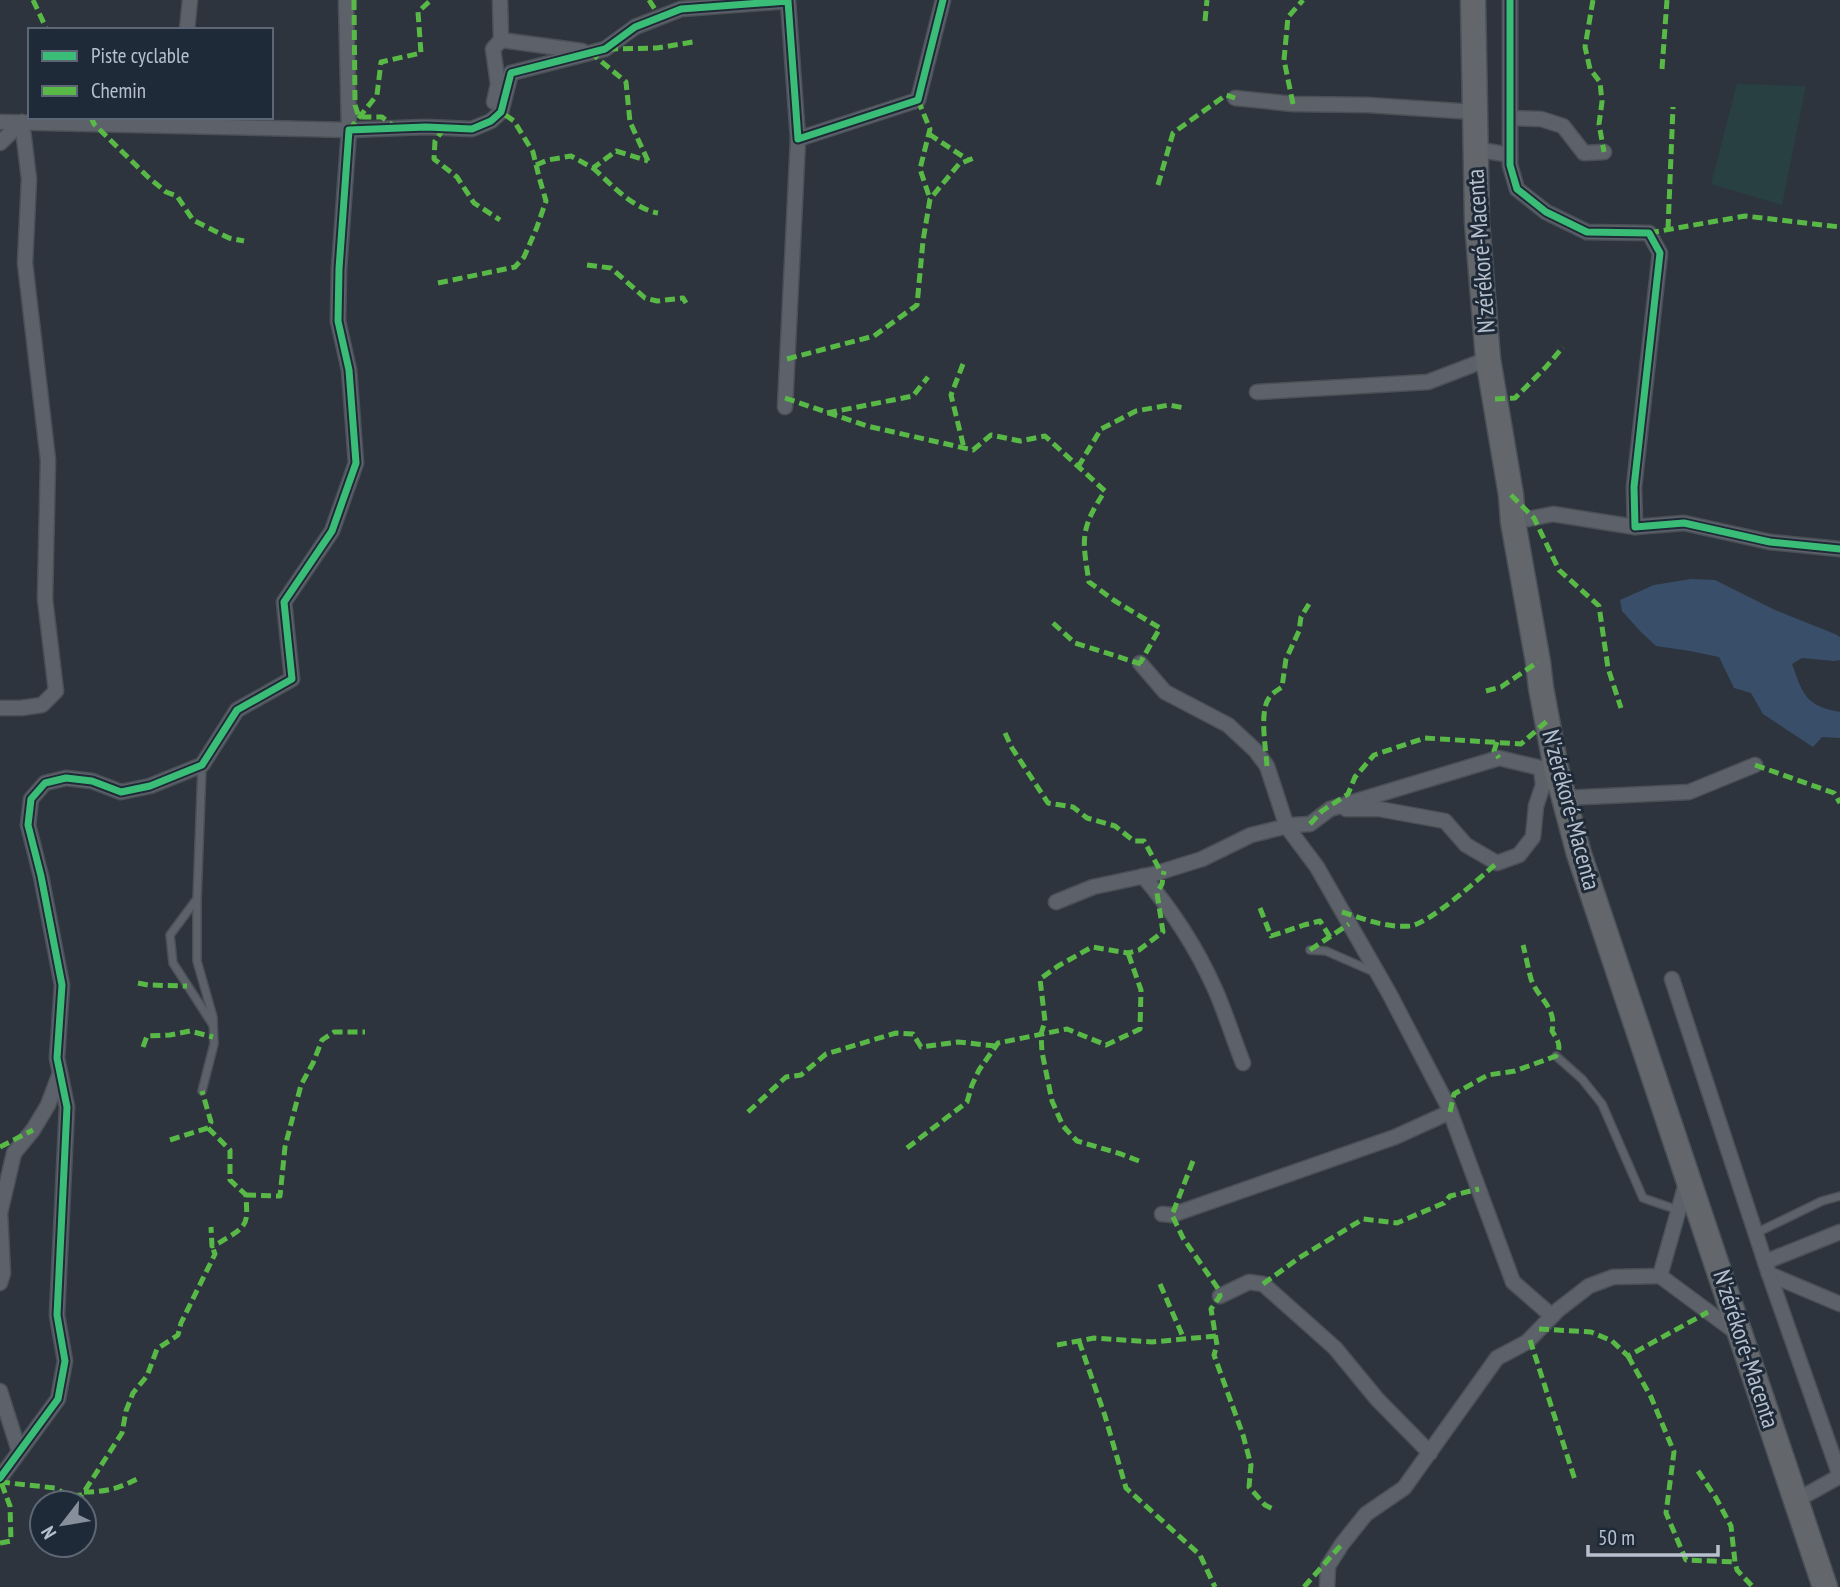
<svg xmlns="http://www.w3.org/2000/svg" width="1840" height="1587" font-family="'PT Sans Narrow',sans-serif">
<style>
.green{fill:#294043}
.water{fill:#394f69}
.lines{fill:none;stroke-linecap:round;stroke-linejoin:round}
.lane-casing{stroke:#4b5057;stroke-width:10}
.street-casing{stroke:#4b5057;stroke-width:17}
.highway-casing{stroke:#4a5058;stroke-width:27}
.lane{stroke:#5d626a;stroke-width:7}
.street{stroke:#5d626a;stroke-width:14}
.highway{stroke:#63666a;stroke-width:24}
.quiet{stroke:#58b947;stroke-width:5;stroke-dasharray:10 5;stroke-linecap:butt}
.cycleway-casing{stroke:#1f2a38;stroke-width:11}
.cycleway{stroke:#3abd76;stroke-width:7}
.labels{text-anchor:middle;stroke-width:6;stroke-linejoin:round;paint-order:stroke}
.street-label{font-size:24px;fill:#b7c0cd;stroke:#1f2a38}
</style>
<rect width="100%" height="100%" fill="#2d343d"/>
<polygon class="green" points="1737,84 1806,86 1782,205 1711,184"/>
<path class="water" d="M1691,579L1715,580L1775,610L1835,634L1840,637V660L1834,661L1802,658L1792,664C1803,695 1806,706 1840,712V738L1822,737L1813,747L1763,714L1751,693L1734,688L1719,657L1690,651L1656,646L1640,631L1622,611L1620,600L1654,585Z"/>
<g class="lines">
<defs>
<g id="lane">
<polyline points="202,766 197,900 197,961 213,1017 214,1044 202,1091"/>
<polyline points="196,900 170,935 173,963 213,1025"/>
<polyline points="1310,950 1326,951 1374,972"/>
<polyline points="1556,1056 1582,1079 1602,1104 1643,1198 1678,1210"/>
<polyline points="1756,1233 1822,1201 1840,1196"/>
</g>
<g id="street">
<polyline points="500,0 501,40 582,51"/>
<polyline points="1510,0 1510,165 1517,189 1546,212 1587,232 1649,233 1660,253 1634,487 1635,527 1684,523 1770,542 1840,549"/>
<polyline points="187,30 190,0"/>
<polyline points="1235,98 1293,104 1368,105 1474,112"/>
<polyline points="494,102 498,84 493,49 501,40"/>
<polyline points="1510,118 1541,119 1563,126 1584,153 1604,152"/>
<polyline points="0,122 349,130 346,0"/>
<polyline points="0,143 22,122"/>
<polyline points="1475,149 1510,155"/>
<polyline points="1257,392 1428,382 1488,359"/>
<polyline points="785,407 798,139"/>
<polyline points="1513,522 1553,514 1635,527"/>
<polyline points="1140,663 1165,692 1228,725 1255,750 1267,766 1287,827 1317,867 1389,993 1448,1106 1513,1282 1552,1316"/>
<polyline points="0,708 21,708 42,705 56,691 45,599 48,460 25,263 29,179 22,122"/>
<polyline points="1564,798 1689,792 1755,765"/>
<polyline points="1346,809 1379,809 1445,821 1466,845 1497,863 1519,855 1533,837 1536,806 1543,785 1541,768"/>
<path d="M1143,876C1171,909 1196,947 1214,987C1225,1011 1233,1038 1243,1063"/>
<polyline points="1056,902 1093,887 1154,874 1202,859 1251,835 1292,825 1310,824 1330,809 1499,758 1541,768 1556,768"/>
<polyline points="1672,979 1769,1274 1840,1304"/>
<polyline points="1162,1214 1172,1215 1395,1137 1450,1112"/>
<polyline points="1765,1262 1840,1232"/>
<polyline points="1769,1274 1840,1476"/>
<polyline points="1660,1276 1737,1333"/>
<polyline points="0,1283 3,1273 0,1213 14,1153 33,1130 48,1105 60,1073"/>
<polyline points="1220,1296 1249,1282 1263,1284 1335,1348 1377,1399 1430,1453"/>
<polyline points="0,1391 19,1451"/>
<polyline points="0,1478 58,1399 65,1361 57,1315 67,1107 57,1058 62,985 41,876 28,825 31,799 45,783 66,778 92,781 121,792 150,786 202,765 237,710 292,679 284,602 332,531 356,463 349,370 338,321 339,269 349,130 426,127 472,129 491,121 501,112 511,73 605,49 635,27 681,9 788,1 798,139 918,100 943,0"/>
<polyline points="1797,1500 1840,1476"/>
<polyline points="1327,1587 1328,1566 1342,1544 1366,1514 1404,1488 1497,1358 1527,1342 1558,1310 1589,1286 1613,1277 1660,1276 1687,1180"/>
</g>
<polyline id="highway" points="1473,0 1477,222 1488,359 1511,495 1513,522 1538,662 1541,688 1556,768 1579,854 1825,1587"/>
</defs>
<use href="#lane" class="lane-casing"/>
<use href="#street" class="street-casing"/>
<use href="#highway" class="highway-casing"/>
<use href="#lane" class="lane"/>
<use href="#street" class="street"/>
<use href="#highway" class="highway"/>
<g class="quiet">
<polyline points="33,0 47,30"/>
<polyline points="354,0 355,105 359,117 382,117 396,128"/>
<polyline points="649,0 660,17"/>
<polyline points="1593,0 1585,47 1590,69 1600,82 1602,102 1599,124 1604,152"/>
<polyline points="1205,21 1207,0"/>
<polyline points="608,49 657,48 693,42"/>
<polyline points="590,52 626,82 630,122 648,161"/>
<polyline points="1662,69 1667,0"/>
<polyline points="918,100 930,129 920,169 930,199"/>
<polyline points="1293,104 1284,60 1288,17 1303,0"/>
<polyline points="91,117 94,124 148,177 166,192 177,196 193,220 229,238 244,241"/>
<polyline points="444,128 435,141 434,159 457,177 474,203 500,220"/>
<polyline points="349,130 377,95 381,62 421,53 418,12 431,0"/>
<polyline points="929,134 968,160"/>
<polyline points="536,165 548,160 571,156 593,168 616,151 648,161"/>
<path d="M593,168C612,185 632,208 658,213"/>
<polyline points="1158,185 1173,133 1226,95 1235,98"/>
<polyline points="1668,229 1673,107"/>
<polyline points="1649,233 1745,216 1840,227"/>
<polyline points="587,265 611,268 645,298 657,301 683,298 686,303"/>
<polyline points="438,283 515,267 524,257 537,227 546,201 539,177 533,152 514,121 501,112"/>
<polyline points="787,359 874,336 917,305 923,241 930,199 959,164 974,158"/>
<polyline points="963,364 951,395 964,448"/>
<path d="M785,398L867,426L973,450L991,435L1020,441L1045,436L1105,491C1080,529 1082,538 1089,582L1115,601L1160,628L1140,663"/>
<polyline points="1495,399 1515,398 1546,367 1563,347"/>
<polyline points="827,413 913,396 928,377"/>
<polyline points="1078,467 1101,429 1136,411 1169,405 1185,408"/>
<polyline points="1511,495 1534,518 1559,570 1599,606 1608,668 1621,708"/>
<polyline points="1053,623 1075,643 1141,664"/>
<polyline points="1486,691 1501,687 1538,662"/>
<polyline points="1005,733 1012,748 1048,803 1073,807 1087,818 1115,826 1134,841 1144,841 1161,872"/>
<polyline points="1497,742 1494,751 1499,758"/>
<polyline points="1755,765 1834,793 1840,803"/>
<path d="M1267,766C1266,749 1259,712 1269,698C1272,693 1278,690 1282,687L1286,659L1299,631L1301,617L1309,604"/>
<polyline points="1310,824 1322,811 1348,794 1355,777 1374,755 1425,738 1521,744 1547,721"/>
<polyline points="1260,908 1271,936 1304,925 1320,921 1330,937"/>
<path d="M1342,912C1364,919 1386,928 1410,926C1429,924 1481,877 1497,863"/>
<polyline points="1310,950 1349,924"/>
<polyline points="138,983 148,985 187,986"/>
<polyline points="143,1047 147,1036 170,1035 190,1031 213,1037"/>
<polyline points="748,1112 786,1077 801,1075 826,1054 896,1033 913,1034 921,1047 958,1042 996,1046"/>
<path d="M1450,1112L1454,1094L1488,1075L1515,1071L1556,1056C1562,1046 1558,1041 1552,1031C1557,1007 1538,999 1531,979C1528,968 1526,956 1523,945"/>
<path d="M208,1128L230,1150V1180L246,1195C247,1220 250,1225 227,1238C222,1241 218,1244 212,1246L211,1227"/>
<polyline points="170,1140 208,1128 211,1122 202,1091"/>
<polyline points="0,1147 33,1130"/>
<polyline points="907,1148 967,1102 972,1085 979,1070 998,1043 1067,1029 1106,1045 1140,1029 1141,990 1128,953"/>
<polyline points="1139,1161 1121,1154 1077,1141 1063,1126 1052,1101 1042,1052 1041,1034 1045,1021 1040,979 1058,966 1092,947 1128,953 1139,950 1163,932 1157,893 1162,884 1164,871"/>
<polyline points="1193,1161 1172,1215 1183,1238 1219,1290 1220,1296 1211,1309 1217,1345 1214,1355 1243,1435 1251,1465 1249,1487 1265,1505 1275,1510"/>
<polyline points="246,1195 280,1196 285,1147 301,1085 313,1063 322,1040 334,1032 365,1032"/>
<polyline points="1160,1284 1184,1339"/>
<polyline points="1263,1284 1299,1258 1363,1219 1397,1223 1444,1203 1450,1196 1479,1189"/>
<polyline points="1539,1329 1591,1332 1612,1341 1628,1356 1708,1312"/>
<polyline points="1530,1340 1575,1480"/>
<polyline points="1079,1341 1105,1416 1126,1488 1200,1555 1215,1587"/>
<polyline points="1057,1345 1094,1338 1152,1342 1216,1336"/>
<polyline points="1628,1356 1651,1397 1674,1452 1666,1513 1686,1560 1735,1562"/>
<polyline points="1698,1471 1716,1498 1731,1526 1735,1562 1737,1570 1753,1587"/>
<polyline points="0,1482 55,1488 69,1496 82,1495 122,1433 126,1411 133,1393 147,1376 157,1349 178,1335 181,1323 215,1254 212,1246"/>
<path d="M84,1492C108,1492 120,1488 141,1477"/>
<polyline points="0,1543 11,1541 10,1506 1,1482"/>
<polyline points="1304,1587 1342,1544"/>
</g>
<defs>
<g id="cycleway">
<polyline points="1510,0 1510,165 1517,189 1546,212 1587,232 1649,233 1660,253 1634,487 1635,527 1684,523 1770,542 1840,549"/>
<polyline points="0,1478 58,1399 65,1361 57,1315 67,1107 57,1058 62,985 41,876 28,825 31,799 45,783 66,778 92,781 121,792 150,786 202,765 237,710 292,679 284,602 332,531 356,463 349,370 338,321 339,269 349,130 426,127 472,129 491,121 501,112 511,73 605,49 635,27 681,9 788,1 798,139 918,100 943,0"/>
</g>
</defs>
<use href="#cycleway" class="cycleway-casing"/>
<use href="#cycleway" class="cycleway"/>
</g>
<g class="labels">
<g class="street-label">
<text transform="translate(1481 251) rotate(-94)" y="8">N'zérékoré-Macenta</text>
<text transform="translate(1571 810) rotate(75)" y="8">N'zérékoré-Macenta</text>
<text transform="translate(1746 1349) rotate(72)" y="8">N'zérékoré-Macenta</text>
</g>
</g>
<rect x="28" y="28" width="245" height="91" fill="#1f2a38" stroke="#5c6674" stroke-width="2"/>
<rect x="42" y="51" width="35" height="10" fill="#3abd76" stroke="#5c6674" stroke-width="2"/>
<text x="91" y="63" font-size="21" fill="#b7c0cd">Piste cyclable</text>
<rect x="42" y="86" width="35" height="10" fill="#58b947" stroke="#5c6674" stroke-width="2"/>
<text x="91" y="98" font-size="21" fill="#b7c0cd">Chemin</text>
<g transform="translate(63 1524) rotate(239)"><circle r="33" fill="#1f2a38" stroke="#5c6674" stroke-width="2"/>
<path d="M0-5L12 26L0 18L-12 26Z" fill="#878f9b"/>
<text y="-10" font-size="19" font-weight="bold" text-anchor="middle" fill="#b7c0cd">N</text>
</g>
<path d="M1588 1545v10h130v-10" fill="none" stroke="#b7c0cd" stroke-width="3.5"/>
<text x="1598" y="1545" font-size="21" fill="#b7c0cd" stroke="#1f2a38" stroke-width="5" paint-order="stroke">50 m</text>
</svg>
